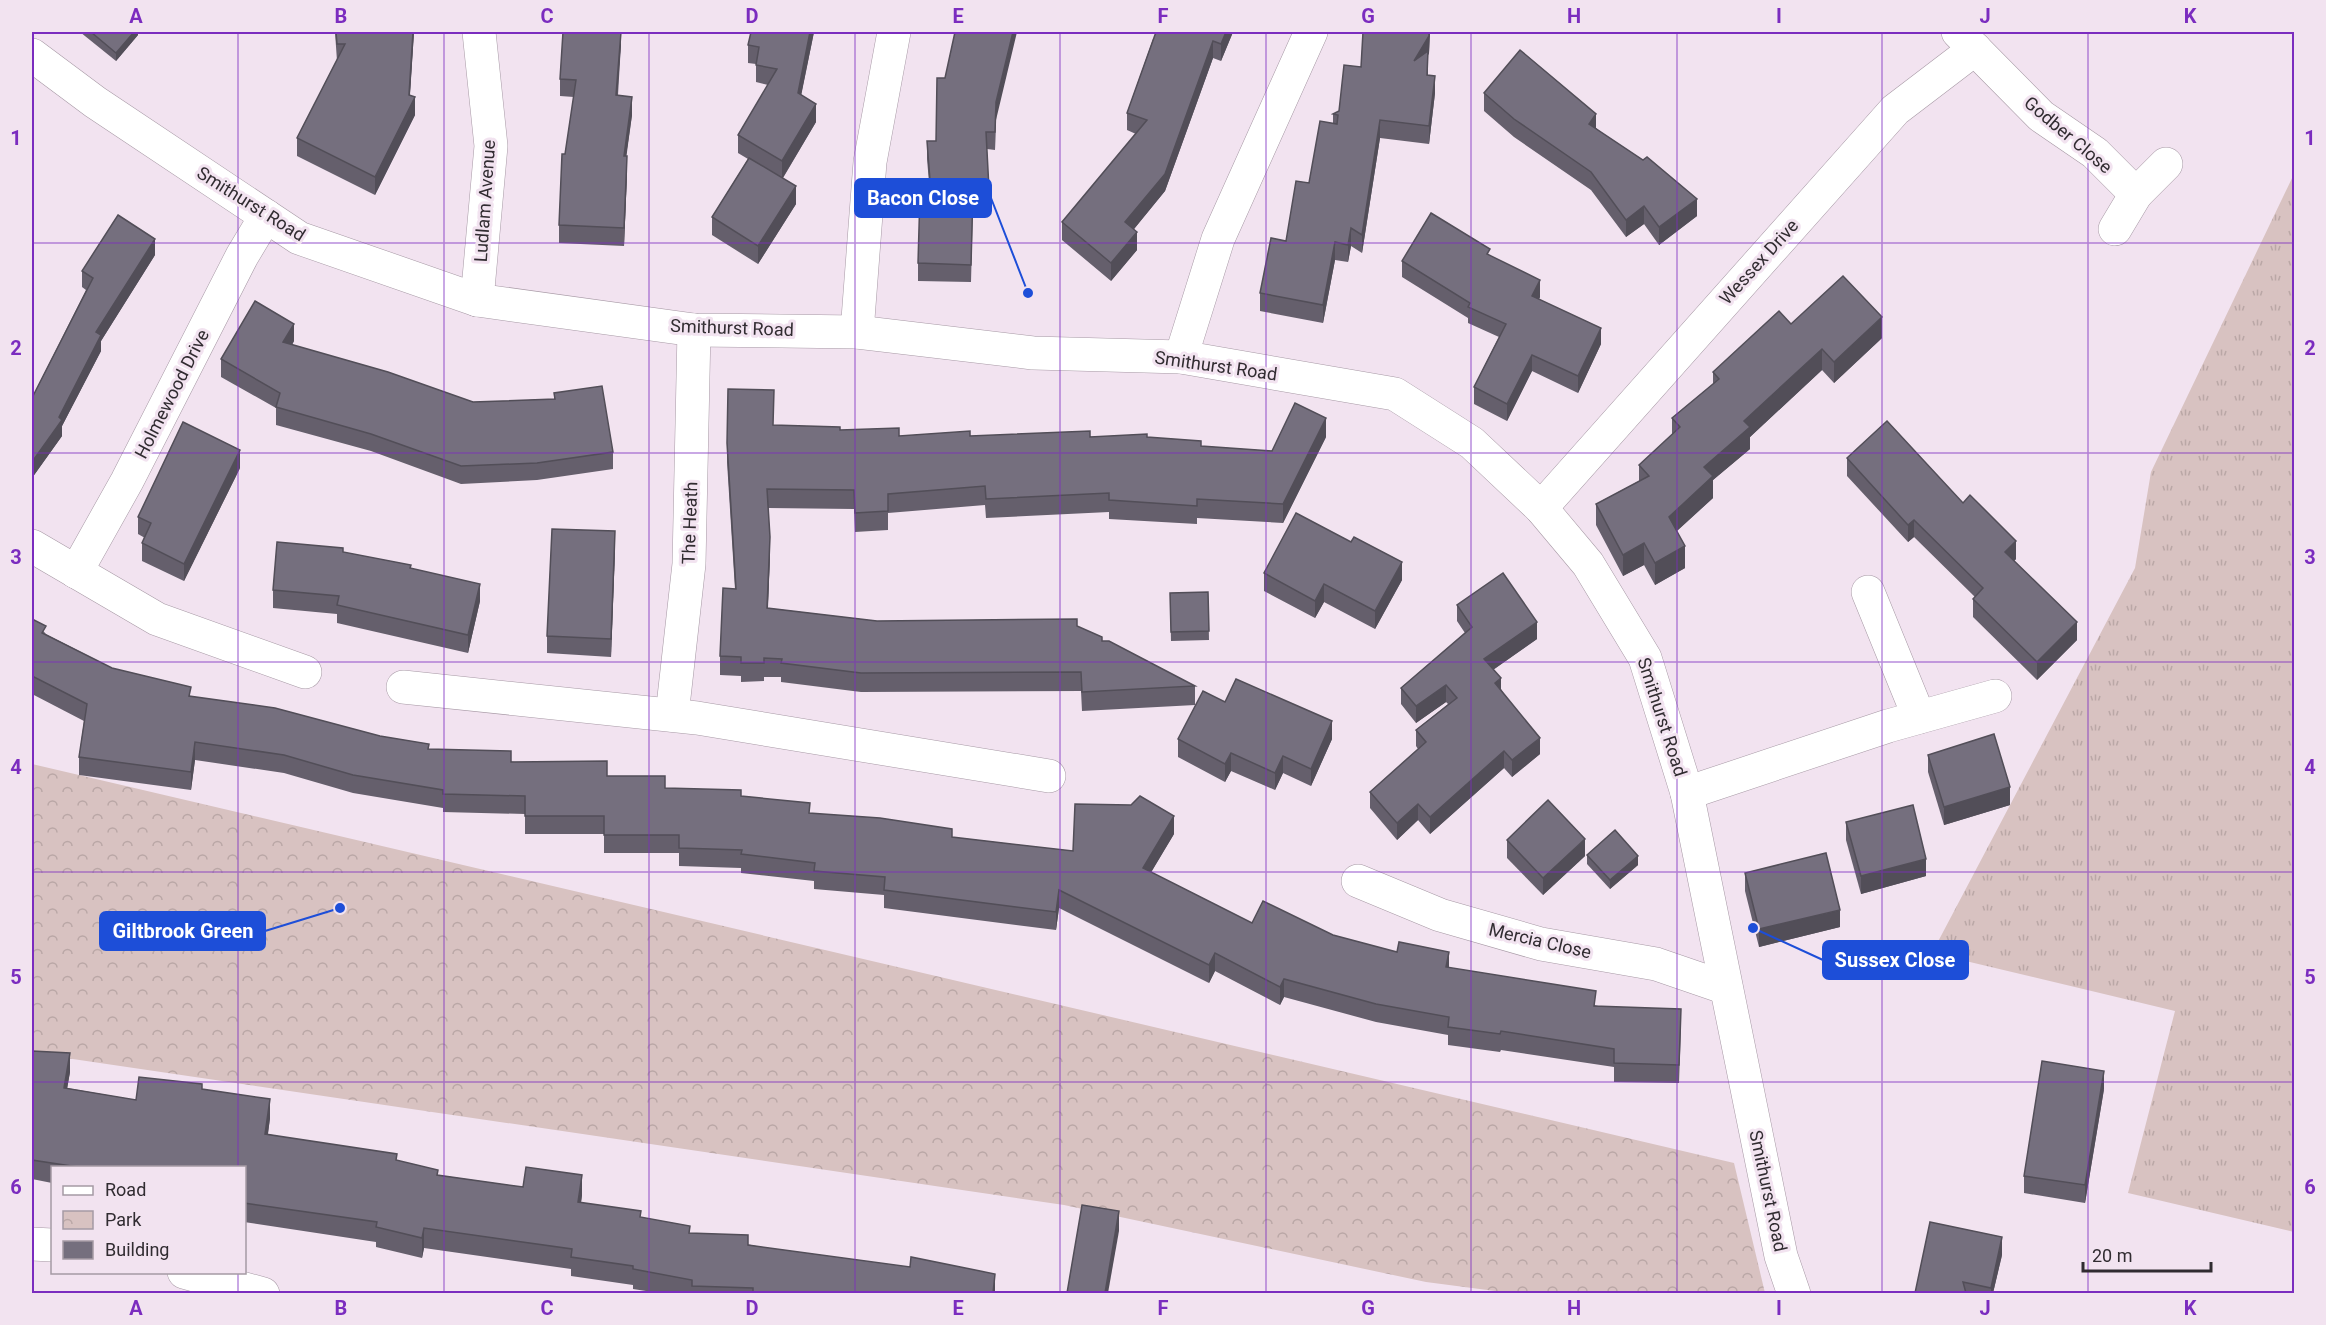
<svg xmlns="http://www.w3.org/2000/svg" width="2326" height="1325" font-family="Roboto,sans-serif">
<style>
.grass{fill:url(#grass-tufts)}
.park{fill:url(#park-crowns)}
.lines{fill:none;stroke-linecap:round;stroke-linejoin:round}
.minor-casing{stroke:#a799a5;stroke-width:34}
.tertiary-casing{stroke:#a799a5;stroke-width:34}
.minor{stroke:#fff;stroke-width:33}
.tertiary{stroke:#fff;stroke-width:33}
.wall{fill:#655f6c}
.shaded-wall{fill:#524e58}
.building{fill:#756f7e;stroke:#524e58;stroke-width:1.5}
.grid{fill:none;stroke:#7b2cbf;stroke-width:1.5;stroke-opacity:0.55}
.labels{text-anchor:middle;stroke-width:6;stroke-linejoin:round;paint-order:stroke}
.street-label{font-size:18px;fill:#312c31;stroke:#f2e3f0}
.leader{fill:none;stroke:#1d4ed8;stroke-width:2}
.callout-dot{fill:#1d4ed8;stroke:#f2e3f0;stroke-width:2}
.callout{fill:#1d4ed8;stroke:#1d4ed8;stroke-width:2}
.callout-label{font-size:20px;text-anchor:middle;font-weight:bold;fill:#fff}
.neatline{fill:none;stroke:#7b2cbf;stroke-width:2}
.grid-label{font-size:20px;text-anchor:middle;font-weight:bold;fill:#7b2cbf}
</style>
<defs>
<pattern id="grass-tufts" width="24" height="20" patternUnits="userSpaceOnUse" patternTransform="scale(1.5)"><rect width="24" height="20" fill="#d8c2c1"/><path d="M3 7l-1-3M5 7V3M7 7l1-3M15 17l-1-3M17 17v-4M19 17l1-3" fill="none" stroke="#baa7a6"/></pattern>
<pattern id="park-crowns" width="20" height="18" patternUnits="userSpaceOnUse" patternTransform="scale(1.5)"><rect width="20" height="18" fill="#d8c2c1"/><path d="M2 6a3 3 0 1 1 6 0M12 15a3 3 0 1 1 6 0" fill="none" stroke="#baa7a6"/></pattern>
</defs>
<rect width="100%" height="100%" fill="#f2e3f0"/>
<polygon class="grass" points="2294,174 2294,1232 2128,1193 2175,1011 1932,953 2135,568 2151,472"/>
<polygon class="park" points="32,764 1734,1163 1765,1293 1518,1294 1426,1282 1064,1205 32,1053"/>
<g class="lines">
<defs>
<g id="minor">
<polyline points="1958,32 2041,116 2095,153 2136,194"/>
<polyline points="2115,229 2136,194 2166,164"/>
<polyline points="477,300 491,146 479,32"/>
<polyline points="857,332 870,162 894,32"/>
<polyline points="1181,357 1218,239 1311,32"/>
<polyline points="1541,508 1895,110 1975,49"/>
<polyline points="32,546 157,619 305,672"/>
<polyline points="76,572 127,481 242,256 266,216"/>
<polyline points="1868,592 1919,717"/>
<polyline points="403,687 697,718 1049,776"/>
<polyline points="672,715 689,564 694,330"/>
<polyline points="1687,793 1888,726 1995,696"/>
<polyline points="1358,881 1440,915 1541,944 1656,964 1726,988"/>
<polyline points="32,1244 52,1245"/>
<polyline points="184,1272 263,1294"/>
</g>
<polyline id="tertiary" points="32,55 95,102 299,238 477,300 694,330 857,332 1033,353 1181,357 1395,394 1472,443 1541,508 1588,564 1645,658 1687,793 1781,1256 1794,1294"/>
</defs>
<use href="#minor" class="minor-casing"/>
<use href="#tertiary" class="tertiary-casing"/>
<use href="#minor" class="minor"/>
<use href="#tertiary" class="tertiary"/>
</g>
<g class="wall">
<polygon points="80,32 138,32 138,35 116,61"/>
<polygon points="335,32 414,32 410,95 415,115 375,195 297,156 297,138 337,61"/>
<polygon points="751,32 814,32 801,95 816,122 783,178 796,204 758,264 712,235 712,217 748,159 738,153 738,135 768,85 756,82 756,64 748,63 748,45"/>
<polygon points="1233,32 1221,61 1213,58 1165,191 1134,229 1137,250 1111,281 1062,240 1062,222 1136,134 1127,130 1127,113 1153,39"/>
<polygon points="1363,32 1430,32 1429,53 1428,55 1428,75 1435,93 1429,144 1380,138 1362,253 1351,246 1348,262 1335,260 1323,323 1260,311 1260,293 1286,241 1333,123 1333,114 1339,111 1361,67"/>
<polygon points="621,44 618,95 632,115 626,156 627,174 624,246 559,243 559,225 565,154 574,97 560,96 560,79"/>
<polygon points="945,78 996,120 995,150 987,149 989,206 973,207 971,282 918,281 918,263 930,194 927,159 927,141 936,141"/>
<polygon points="1484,93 1596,128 1697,216 1659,245 1644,224 1626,237 1591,190 1514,137 1484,111"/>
<polygon points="155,255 101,341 101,351 62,426 62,436 32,478 32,398 86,290 82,287 82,271"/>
<polygon points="1490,256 1540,297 1539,299 1601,344 1578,393 1532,371 1507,421 1474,404 1474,387 1499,337 1468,323 1468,318 1402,277 1402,261"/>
<polygon points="1791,324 1882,338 1834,383 1822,370 1750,437 1750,449 1713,480 1713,498 1677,531 1685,568 1655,585 1644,565 1623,576 1596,525 1596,504 1639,481 1639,465 1672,435 1672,418 1713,384 1713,372"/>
<polygon points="294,341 292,345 473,402 554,399 554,393 613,452 613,469 537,480 461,484 371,451 276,425 276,408 221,377 221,359"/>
<polygon points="840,430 899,436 1147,437 1201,446 1272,451 1326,437 1283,523 1197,518 1197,524 1109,519 1109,512 986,518 985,505 888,513 888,530 855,532 854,509 768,508 770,555 768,608 877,621 1077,626 1102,641 1195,686 1195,705 1082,711 1081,691 861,692 781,682 781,677 764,677 764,681 741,682 741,676 720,675 720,656 735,589 727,462 727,443"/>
<polygon points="1847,458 1963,503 2016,559 2014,561 2077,640 2037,680 1973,617 1973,599 1975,597 1914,537 1908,542 1847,476"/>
<polygon points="240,468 184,581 142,561 142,543 145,538 138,534 138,517"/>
<polygon points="615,549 611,657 547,653 547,636"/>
<polygon points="343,552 411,568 480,601 468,653 337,623 337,614 273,608 273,590"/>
<polygon points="1264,573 1402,580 1375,629 1324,602 1315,618 1264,591"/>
<polygon points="1208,592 1209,640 1171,641 1170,593"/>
<polygon points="1457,605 1537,639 1493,670 1501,689 1540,754 1512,777 1504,768 1430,834 1418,820 1397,840 1370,808 1370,792 1418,749 1416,746 1416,730 1448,704 1446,702 1416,723 1401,704 1401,688 1465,633 1457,621"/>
<polygon points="32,619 46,634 112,668 191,696 429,749 607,776 665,788 741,796 810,813 952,837 1073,851 1174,834 1151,872 1252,923 1333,935 1449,968 1681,1027 1679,1083 1614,1082 1614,1067 1501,1050 1500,1052 1448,1045 1448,1035 1376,1022 1284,997 1280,1005 1215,971 1209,983 1059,908 1056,930 884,908 884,895 814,889 814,881 741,873 741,868 679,866 679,853 604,853 604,834 525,834 525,814 443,812 443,808 353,793 284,773 195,760 191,790 79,775 79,757 84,721 32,694"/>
<polygon points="1225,702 1332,739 1311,786 1283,773 1275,790 1231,771 1225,782 1178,757 1178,739"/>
<polygon points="1928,755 2010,805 1944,825 1928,772"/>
<polygon points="1846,822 1926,876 1861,894 1846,840"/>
<polygon points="1507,840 1585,856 1543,895 1507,858"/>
<polygon points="1587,855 1638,865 1610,889 1587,864"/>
<polygon points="1745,873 1840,927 1759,947 1745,891"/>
<polygon points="32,1051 70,1072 67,1088 136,1100 202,1089 270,1118 268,1134 397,1160 438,1175 523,1187 582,1195 581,1203 641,1218 690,1233 995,1293 659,1293 633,1289 633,1285 571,1276 571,1269 424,1248 422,1258 376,1247 376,1242 244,1222 244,1167 52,1167 52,1183 32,1179"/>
<polygon points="2104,1089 2085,1203 2024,1193 2024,1176"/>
<polygon points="2002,1255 1993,1293 1915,1293"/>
</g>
<g class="shaded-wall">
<polygon points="134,32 138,32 138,35 116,61 116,53"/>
<polygon points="413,32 414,32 409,108 415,97 415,115 375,195 375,177 409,95"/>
<polygon points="621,32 621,44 616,113 616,95"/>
<polygon points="810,32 814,32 798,111 798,93"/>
<polygon points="1013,32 1017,32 996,120 995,150 996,102"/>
<polygon points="1226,32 1233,32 1221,61 1221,44"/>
<polygon points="1429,32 1430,32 1429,53 1428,55 1427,92 1414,61"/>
<polygon points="1213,41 1213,58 1165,191 1125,240 1125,222"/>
<polygon points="1435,76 1435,93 1429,144 1429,126"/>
<polygon points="632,97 632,115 624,174 624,156"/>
<polygon points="816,104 816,122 782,179 782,161"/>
<polygon points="1596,114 1596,131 1589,124"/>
<polygon points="1380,120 1380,138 1362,253 1362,235"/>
<polygon points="627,156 627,174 624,246 624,228"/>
<polygon points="796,186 796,204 758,264 758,246"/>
<polygon points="1697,199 1697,216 1659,245 1659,227"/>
<polygon points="1644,206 1644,224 1626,237 1626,220"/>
<polygon points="1351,228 1351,246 1348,262 1348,245"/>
<polygon points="1137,232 1137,250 1111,281 1111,263"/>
<polygon points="155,239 155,255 101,341 101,351 62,426 62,436 32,478 32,462 96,332"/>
<polygon points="1335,242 1335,260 1323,323 1323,305"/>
<polygon points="1540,280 1540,297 1532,313 1532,296"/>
<polygon points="1882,317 1882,338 1834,383 1834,362"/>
<polygon points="294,324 294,341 283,360 283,342"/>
<polygon points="1601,328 1601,344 1578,393 1578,376"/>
<polygon points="1822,349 1822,370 1750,437 1750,449 1713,480 1713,498 1669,538 1669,517 1704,467 1744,421"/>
<polygon points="1532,355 1532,371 1507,421 1507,404"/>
<polygon points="1326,418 1326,437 1283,523 1283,504"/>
<polygon points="240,450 240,468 184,581 184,564"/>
<polygon points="1914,520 1914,537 1908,542 1908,525"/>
<polygon points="615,531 615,549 611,657 611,639"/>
<polygon points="770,537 770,555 767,627 767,608"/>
<polygon points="2016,541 2016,559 2005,570 2005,552"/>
<polygon points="1644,543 1644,565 1623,576 1623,555"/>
<polygon points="1685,546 1685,568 1655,585 1655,563"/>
<polygon points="1402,562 1402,580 1375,629 1375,611"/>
<polygon points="480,584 480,601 468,653 468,635"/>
<polygon points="1324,584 1324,602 1315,618 1315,601"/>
<polygon points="1537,622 1537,639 1484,676 1484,659"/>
<polygon points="2077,622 2077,640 2037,680 2037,662"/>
<polygon points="1501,678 1501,695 1495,683"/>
<polygon points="1446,685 1446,702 1416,723 1416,706"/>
<polygon points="1332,721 1332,739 1311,786 1311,769"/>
<polygon points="1540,738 1540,754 1512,777 1512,760"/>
<polygon points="195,742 195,760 191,790 191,772"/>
<polygon points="1504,751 1504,768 1430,834 1430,817"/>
<polygon points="1231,753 1231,771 1225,782 1225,764"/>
<polygon points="1283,756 1283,773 1275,790 1275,773"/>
<polygon points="2010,787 2010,805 1944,825 1944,807"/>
<polygon points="1418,804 1418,820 1397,840 1397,823"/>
<polygon points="1174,816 1174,834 1143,886 1143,868"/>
<polygon points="1585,839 1585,856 1543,895 1543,878"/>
<polygon points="1638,856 1638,865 1610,889 1610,880"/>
<polygon points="1926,859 1926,876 1861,894 1861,876"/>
<polygon points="1059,890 1059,908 1056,930 1056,912"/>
<polygon points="1840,910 1840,927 1759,947 1759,929"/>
<polygon points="1449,952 1449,970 1446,967"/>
<polygon points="1215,953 1215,971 1209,983 1209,965"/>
<polygon points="1284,979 1284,997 1280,1005 1280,987"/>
<polygon points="70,1053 70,1072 64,1107 64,1088"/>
<polygon points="2104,1071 2104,1089 2085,1203 2085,1185"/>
<polygon points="270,1099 270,1118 265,1154 265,1134"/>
<polygon points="582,1175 582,1195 578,1222 578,1202"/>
<polygon points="1119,1211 1119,1231 1108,1293 1105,1293"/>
<polygon points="424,1228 424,1248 422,1258 422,1238"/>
<polygon points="2002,1237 2002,1255 1993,1293 1991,1293 1991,1288"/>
<polygon points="995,1274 995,1293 993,1293"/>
</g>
<g class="building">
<polygon points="91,32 134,32 116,53"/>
<polygon points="336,32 413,32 409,95 415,97 375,177 297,138 345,44 337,44"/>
<polygon points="563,32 621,32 616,95 632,97 624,156 627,156 624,228 559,225 562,154 565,154 576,80 560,79"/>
<polygon points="751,32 810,32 798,93 816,104 782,161 738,135 777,69 756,65 759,47 748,45"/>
<polygon points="955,32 1013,32 996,102 995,132 986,132 989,189 973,190 971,265 918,263 920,194 931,194 927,141 936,141 937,78 945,78"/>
<polygon points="1156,32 1226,32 1221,44 1213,41 1165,174 1125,222 1137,232 1111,263 1062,222 1147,120 1127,113"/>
<polygon points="1363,32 1429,32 1429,36 1414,61 1428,51 1427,75 1435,76 1429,126 1380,120 1362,235 1351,228 1348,245 1335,242 1323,305 1260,293 1271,238 1286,241 1296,181 1309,183 1320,121 1337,124 1338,115 1333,114 1339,111 1344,65 1361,67"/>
<polygon points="1520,50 1596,114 1589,124 1643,160 1647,157 1697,199 1659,227 1644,206 1626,220 1591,172 1514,119 1484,93"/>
<polygon points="749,158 796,186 758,246 712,217"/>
<polygon points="1431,213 1490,249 1487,254 1540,280 1532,296 1601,328 1578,376 1532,355 1507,404 1474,387 1506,324 1468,307 1470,303 1402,261"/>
<polygon points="118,215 155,239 96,332 101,335 59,417 62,420 32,462 32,398 93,278 82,271"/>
<polygon points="1843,276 1882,317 1834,362 1822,349 1744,421 1750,427 1704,467 1713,476 1669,517 1685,546 1655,563 1644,543 1623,555 1596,504 1649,476 1639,465 1680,427 1672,418 1719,379 1713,372 1779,311 1791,324"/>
<polygon points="255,301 294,324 283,342 388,372 473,402 555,399 554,393 602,386 613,452 537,463 461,466 371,434 276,407 280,393 221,359"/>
<polygon points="728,389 774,390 773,425 840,427 840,430 899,428 899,436 970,431 970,436 1090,431 1090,437 1147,434 1147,437 1201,441 1201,446 1272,451 1295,403 1326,418 1283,504 1197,499 1197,506 1109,500 1109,493 986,499 985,486 888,494 888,511 855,513 854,490 767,489 770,537 767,608 877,621 1077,619 1077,626 1102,637 1102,641 1109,641 1195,686 1082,692 1081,672 861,673 781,663 782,659 764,658 764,663 741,663 741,657 720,656 723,588 736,589 727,443"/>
<polygon points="1887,421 1963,503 1970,495 2016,541 2005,552 2077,622 2037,662 1973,599 1983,588 1914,520 1908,525 1847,458"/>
<polygon points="183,422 240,450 184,564 142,543 151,523 138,517"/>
<polygon points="1296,513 1351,542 1354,537 1402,562 1375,611 1324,584 1315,601 1264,573"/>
<polygon points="552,529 615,531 611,639 547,636"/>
<polygon points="277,542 343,548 343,552 411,565 410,568 480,584 468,635 337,605 339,596 273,590"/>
<polygon points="1503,573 1537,622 1484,659 1501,678 1495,683 1540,738 1512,760 1504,751 1430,817 1418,804 1397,823 1370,792 1426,742 1416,730 1457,698 1446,685 1416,706 1401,688 1472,627 1457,605"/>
<polygon points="1208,592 1209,631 1171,632 1170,593"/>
<polygon points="32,619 46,626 42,633 112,668 191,687 189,696 275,708 380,736 429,744 428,749 511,751 511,762 607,761 607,776 665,776 665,788 741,790 741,796 810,803 809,813 880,818 952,829 952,837 1073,851 1075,804 1131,805 1140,796 1174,816 1143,868 1252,923 1263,901 1333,935 1397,952 1399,942 1449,952 1446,967 1596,991 1594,1006 1681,1009 1679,1065 1614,1063 1614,1049 1501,1031 1500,1034 1448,1027 1449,1017 1376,1004 1284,979 1280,987 1215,953 1209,965 1059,890 1056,912 884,890 885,877 814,871 815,863 741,854 742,850 679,848 679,835 604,835 604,816 525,816 525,796 443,794 443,790 353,775 284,755 195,742 191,772 79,757 87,704 32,676"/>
<polygon points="1236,679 1332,721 1311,769 1283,756 1275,773 1231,753 1225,764 1178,739 1203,691 1225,702"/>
<polygon points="1994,734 2010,787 1944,807 1928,755"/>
<polygon points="1548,800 1585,839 1543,878 1507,840"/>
<polygon points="1913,805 1926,859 1861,876 1846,822"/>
<polygon points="1615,830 1638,856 1610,880 1587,855"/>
<polygon points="1826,853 1840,910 1759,929 1745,873"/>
<polygon points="32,1051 70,1053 64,1088 136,1100 139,1077 202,1084 202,1089 270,1099 265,1134 397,1154 396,1160 438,1170 437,1175 523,1187 526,1167 582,1175 578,1202 641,1211 640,1217 690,1226 689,1233 748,1235 748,1245 910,1267 911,1257 995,1274 993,1293 753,1293 753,1288 692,1286 692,1280 633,1269 633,1266 571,1257 572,1249 424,1228 422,1238 376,1227 377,1222 244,1203 244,1167 78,1167 32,1160"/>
<polygon points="2042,1061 2104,1071 2085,1185 2024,1176"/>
<polygon points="1082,1205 1119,1211 1105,1293 1067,1293"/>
<polygon points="1930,1222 2002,1237 1991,1288 1963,1282 1966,1293 1915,1293"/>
</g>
<path class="grid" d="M238,32V1168M444,32V1294M649,32V1294M855,32V1294M1060,32V1294M1266,32V1294M1471,32V1294M1677,32V1294M1882,32V1294M2088,32V1294M32,243H2294M32,453H2294M32,662H2294M32,872H2294M32,1082H2294M238,1272V1294"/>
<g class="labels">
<g class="street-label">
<text transform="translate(2068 135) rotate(40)" y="6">Godber Close</text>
<text transform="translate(485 201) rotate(-86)" y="6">Ludlam Avenue</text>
<text transform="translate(251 204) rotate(32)" y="6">Smithurst Road</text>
<text transform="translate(1759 262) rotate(-48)" y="6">Wessex Drive</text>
<text transform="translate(732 328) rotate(2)" y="6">Smithurst Road</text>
<text transform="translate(1216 366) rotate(8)" y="6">Smithurst Road</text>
<text transform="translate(172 394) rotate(-63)" y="6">Holmewood Drive</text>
<text transform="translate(690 523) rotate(-88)" y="6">The Heath</text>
<text transform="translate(1662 717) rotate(72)" y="6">Smithurst Road</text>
<text transform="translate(1540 941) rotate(13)" y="6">Mercia Close</text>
<text transform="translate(1768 1191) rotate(78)" y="6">Smithurst Road</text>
</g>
</g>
<path class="leader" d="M1028 293L991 198M340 908L265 931M1753 928L1823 960"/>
<g class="callout-dot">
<circle cx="1028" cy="293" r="6"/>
<circle cx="340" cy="908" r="6"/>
<circle cx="1753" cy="928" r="6"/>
</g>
<g class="callout">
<rect x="855" y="179" width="136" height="38" rx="6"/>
<rect x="100" y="912" width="165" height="38" rx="6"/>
<rect x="1823" y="941" width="145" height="38" rx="6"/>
</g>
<g class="callout-label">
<text x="923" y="205">Bacon Close</text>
<text x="183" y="938">Giltbrook Green</text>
<text x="1895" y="967">Sussex Close</text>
</g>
<rect width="2326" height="1325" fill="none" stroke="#f2e3f0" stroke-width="66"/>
<rect x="51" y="1166" width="195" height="108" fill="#f2e3f0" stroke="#a59aa4" stroke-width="1.5"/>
<rect x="63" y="1186" width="30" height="9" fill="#ffffff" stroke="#a59aa4" stroke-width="1.5"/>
<text x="105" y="1196" font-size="18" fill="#312c31">Road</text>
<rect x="63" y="1211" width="30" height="18" fill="url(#park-crowns)" stroke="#a59aa4" stroke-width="1.5"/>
<text x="105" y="1226" font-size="18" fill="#312c31">Park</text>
<rect x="63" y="1241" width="30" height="18" fill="#756f7e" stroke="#a59aa4" stroke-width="1.5"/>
<text x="105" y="1256" font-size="18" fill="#312c31">Building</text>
<path d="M2083 1262v9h128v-9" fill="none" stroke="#312c31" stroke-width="3"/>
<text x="2092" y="1262" font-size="18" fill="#312c31" stroke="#f2e3f0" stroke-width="4.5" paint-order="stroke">20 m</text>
<rect x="33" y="33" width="2260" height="1259" class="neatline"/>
<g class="grid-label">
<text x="136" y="23">A</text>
<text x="341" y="23">B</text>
<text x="547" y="23">C</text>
<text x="752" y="23">D</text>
<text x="958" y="23">E</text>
<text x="1163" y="23">F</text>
<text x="1368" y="23">G</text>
<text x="1574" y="23">H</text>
<text x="1779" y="23">I</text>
<text x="1985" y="23">J</text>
<text x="2190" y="23">K</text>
<text x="16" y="145">1</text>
<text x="2310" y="145">1</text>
<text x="16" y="355">2</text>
<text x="2310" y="355">2</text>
<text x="16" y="564">3</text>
<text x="2310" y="564">3</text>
<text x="16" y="774">4</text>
<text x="2310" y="774">4</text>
<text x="16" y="984">5</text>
<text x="2310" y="984">5</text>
<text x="16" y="1194">6</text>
<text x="2310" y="1194">6</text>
<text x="136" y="1315">A</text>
<text x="341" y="1315">B</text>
<text x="547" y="1315">C</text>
<text x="752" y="1315">D</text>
<text x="958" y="1315">E</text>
<text x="1163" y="1315">F</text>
<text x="1368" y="1315">G</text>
<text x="1574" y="1315">H</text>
<text x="1779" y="1315">I</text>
<text x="1985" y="1315">J</text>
<text x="2190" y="1315">K</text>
</g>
</svg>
